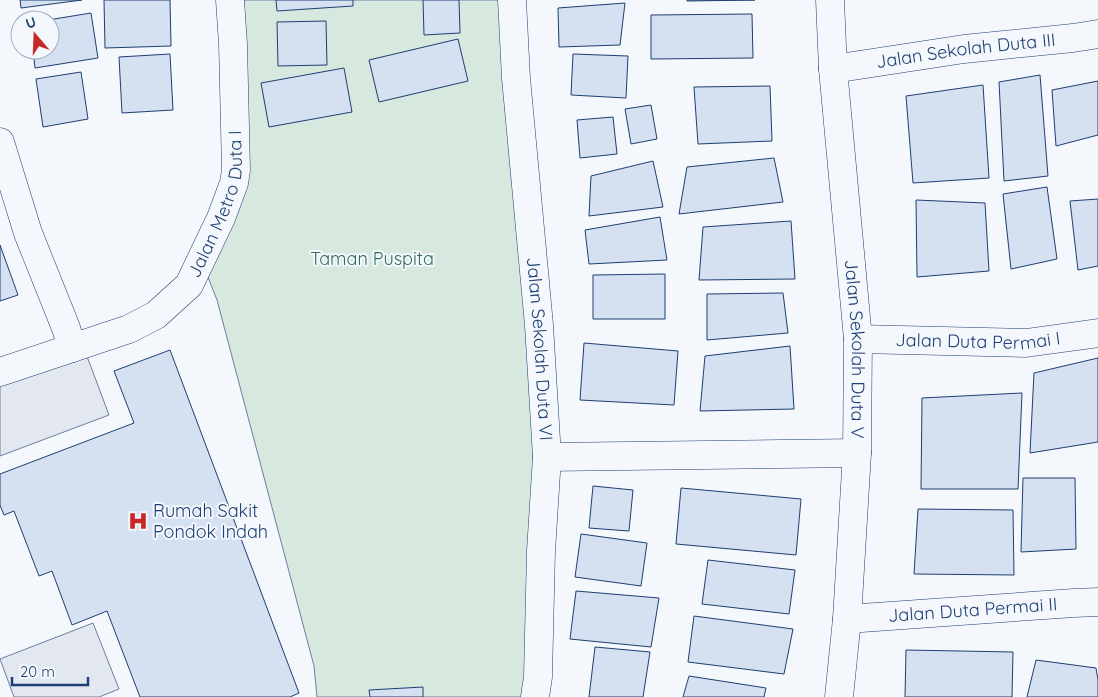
<svg xmlns="http://www.w3.org/2000/svg" width="1098" height="697" font-family="Quicksand,sans-serif">
<style>
.green{fill:#d7e8df;stroke:#687fa3}
.parking{fill:#e3e8f0;stroke:#687fa3}
.building{fill:#d5e0f0;stroke:#1d3f73}
.lines{fill:none;stroke-linecap:round;stroke-linejoin:round}
.minor-casing{stroke:#1d3f73;stroke-width:29}
.minor{stroke:#f4f7fb;stroke-width:28}
.labels{text-anchor:middle;stroke-width:4;stroke-linejoin:round;paint-order:stroke}
.street-label{font-size:18px;fill:#1d3f73;stroke:#f4f7fb}
.park-label{font-size:18px;fill:#2c6c60;stroke:#f4f7fb}
.poi-label{font-size:18px;fill:#1d3f73;stroke:#f4f7fb;text-anchor:start}
</style>
<rect width="100%" height="100%" fill="#f4f7fb"/>
<polygon class="green" points="228,0 517,0 545,447 531,697 317,697 314,666 217,300 200,257 229,183"/>
<g class="parking">
<polygon points="85,351 109,415 0,456 0,383"/>
<polygon points="93,623 119,689 99,697 14,697 0,659"/>
</g>
<g class="building">
<polygon points="20,0 82,0 21,8"/>
<polygon points="104,0 170,0 171,46 105,48"/>
<polygon points="276,0 353,0 353,6 277,11"/>
<polygon points="423,0 459,0 460,33 424,35"/>
<polygon points="687,0 755,0 687,1"/>
<polygon points="625,3 620,45 559,47 558,8"/>
<polygon points="91,13 98,58 35,68 33,50 50,50 50,20 48,20"/>
<polygon points="752,14 753,58 651,59 651,15"/>
<polygon points="326,21 327,65 278,66 277,22"/>
<polygon points="458,39 468,81 379,102 369,60"/>
<polygon points="170,54 173,110 122,113 119,57"/>
<polygon points="573,54 628,56 626,98 571,95"/>
<polygon points="344,68 352,112 269,127 261,83"/>
<polygon points="81,72 88,119 43,127 36,79"/>
<polygon points="1040,75 1048,176 1004,181 999,82"/>
<polygon points="1098,81 1098,135 1056,146 1052,90"/>
<polygon points="983,85 989,178 913,183 906,96"/>
<polygon points="770,86 772,141 698,144 694,87"/>
<polygon points="651,105 657,139 631,144 625,109"/>
<polygon points="613,117 617,154 580,158 577,120"/>
<polygon points="774,158 783,202 679,214 687,167"/>
<polygon points="653,161 663,207 589,216 591,176"/>
<polygon points="1047,187 1057,259 1011,269 1003,194"/>
<polygon points="1098,199 1098,266 1078,270 1070,201"/>
<polygon points="916,200 985,203 989,271 917,277"/>
<polygon points="660,217 667,260 589,264 585,230"/>
<polygon points="791,221 795,279 699,280 703,227"/>
<polygon points="0,245 18,295 0,301"/>
<polygon points="665,274 665,319 593,319 593,275"/>
<polygon points="783,293 788,333 707,340 707,294"/>
<polygon points="584,343 678,351 674,405 580,400"/>
<polygon points="790,346 794,409 700,411 705,356"/>
<polygon points="170,350 299,693 290,697 140,697 107,611 72,625 52,571 39,576 14,511 4,515 0,505 0,474 134,423 114,371"/>
<polygon points="1098,358 1098,442 1030,453 1034,373"/>
<polygon points="1022,393 1018,489 921,489 922,398"/>
<polygon points="1023,478 1075,478 1076,549 1021,552"/>
<polygon points="593,486 633,490 629,531 589,528"/>
<polygon points="681,488 801,499 796,555 676,544"/>
<polygon points="918,509 1013,510 1014,575 914,574"/>
<polygon points="581,534 647,543 641,586 575,577"/>
<polygon points="708,560 795,570 789,614 702,604"/>
<polygon points="576,591 659,598 651,647 570,639"/>
<polygon points="694,616 793,629 784,674 688,662"/>
<polygon points="595,647 650,652 643,697 589,697"/>
<polygon points="906,650 1013,652 1012,697 905,697"/>
<polygon points="1036,660 1096,668 1098,680 1098,697 1027,697"/>
<polygon points="689,676 766,688 764,697 683,697"/>
<polygon points="423,687 423,697 370,697 369,690"/>
</g>
<g class="lines">
<defs>
<g id="minor">
<path id="s1" d="M512,0L516,78L539,325L547,457L541,551L538,677L535,697"/>
<path id="s2" d="M830,0L833,69L858,339L857,453L847,619L839,697"/>
<path id="s3" d="M833,69L964,49L1073,38L1098,34"/>
<polyline points="0,142 28,233 66,328 72,348"/>
<path id="s4" d="M858,339L1026,343L1098,333"/>
<path id="s5" d="M0,372L129,329L156,315L189,285L221,218L234,183L236,170L233,44L230,0"/>
<polyline points="547,457 857,453"/>
<path id="s6" d="M847,619L1074,603L1098,602"/>
</g>
</defs>
<use href="#minor" class="minor-casing"/>
<use href="#minor" class="minor"/>
</g>
<defs>
<symbol id="hospital-bare" viewBox="-9 -9 18 18"><path d="M-5-5h3v3.5h4V-5h3V5h-3V1.5h-4V5h-3Z" fill="#c62828" stroke="#f4f7fb" stroke-width="2.5" paint-order="stroke"/></symbol>
</defs>
<g fill-rule="evenodd">
<use href="#hospital-bare" x="124" y="507" width="28" height="28"/>
</g>
<g class="labels">
<g class="street-label">
<text dy="6" stroke="none"><textPath href="#s3" startOffset="134">Jalan Sekolah Duta III</textPath></text>
<text dy="6" stroke="none"><textPath href="#s5" startOffset="298">Jalan Metro Duta I</textPath></text>
<text dy="6" stroke="none"><textPath href="#s4" startOffset="120">Jalan Duta Permai I</textPath></text>
<text dy="6" stroke="none"><textPath href="#s1" startOffset="350">Jalan Sekolah Duta VI</textPath></text>
<text dy="6" stroke="none"><textPath href="#s2" startOffset="350">Jalan Sekolah Duta V</textPath></text>
<text dy="6" stroke="none"><textPath href="#s6" startOffset="126">Jalan Duta Permai II</textPath></text>
</g>
<g class="park-label">
<text x="372" y="265">Taman Puspita</text>
</g>
<g class="poi-label">
<text x="153" y="517">Rumah Sakit<tspan x="153" dy="21">Pondok Indah</tspan></text>
</g>
</g>
<g transform="translate(35 35) rotate(341)"><circle r="24" fill="#f4f7fb" stroke="#9eadc5"/>
<path d="M0-4L9 19L0 12L-9 19Z" fill="#c62828"/>
<text y="-8" font-size="14" font-weight="bold" text-anchor="middle" fill="#1d3f73">U</text>
</g>
<path d="M12 677v8h76v-8" fill="none" stroke="#1d3f73" stroke-width="2.5"/>
<text x="20" y="677" font-size="15" fill="#1d3f73" stroke="#f4f7fb" stroke-width="4" paint-order="stroke">20 m</text>
</svg>
